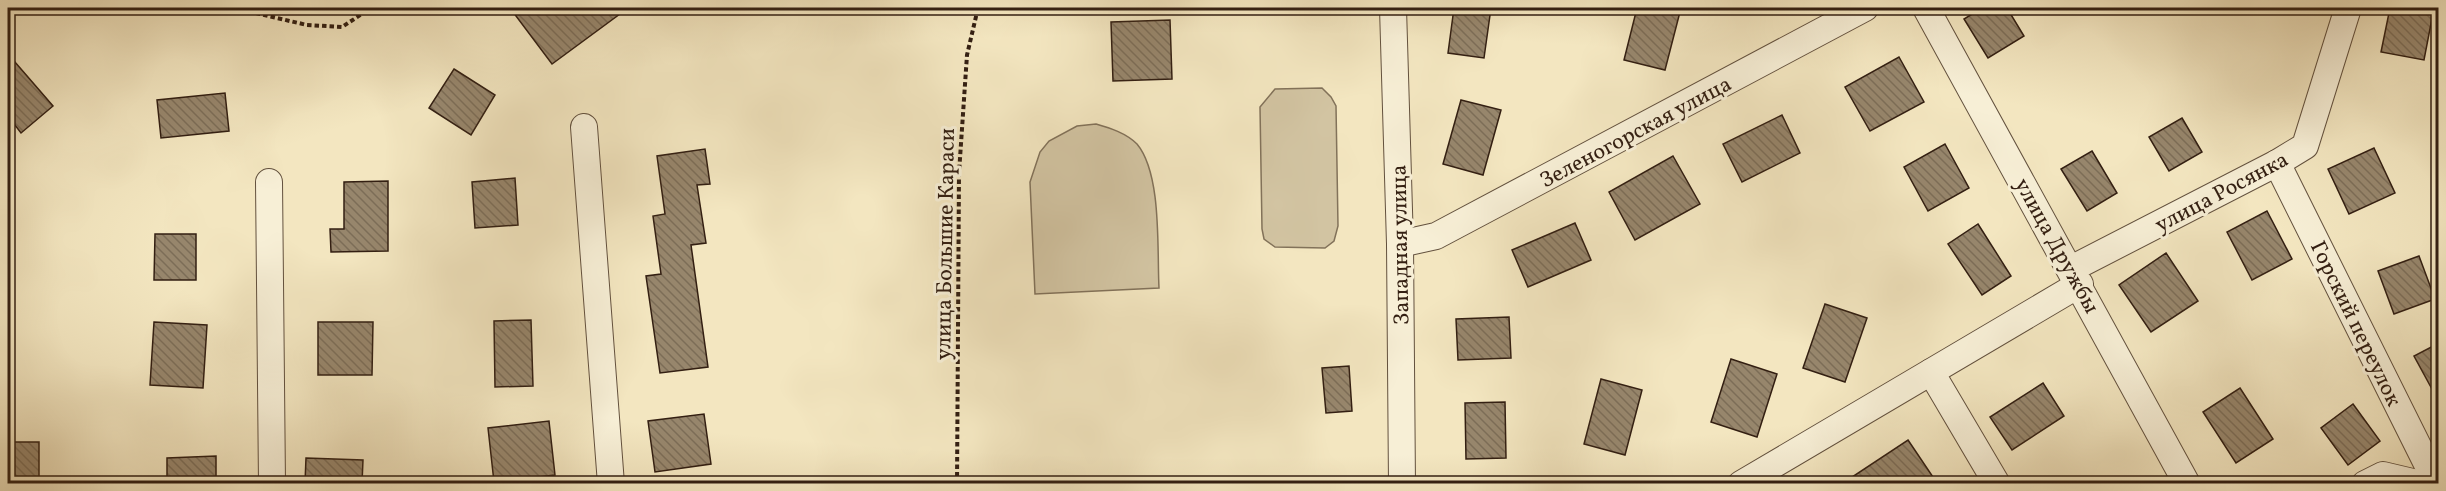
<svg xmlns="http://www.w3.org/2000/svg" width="2446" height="491" font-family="Vollkorn,serif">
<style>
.pitch{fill:#d2c4a2;stroke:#82725a;stroke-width:1.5}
.building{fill:url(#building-back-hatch);stroke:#331f12;stroke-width:1.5}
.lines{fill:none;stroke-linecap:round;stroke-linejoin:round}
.minor-casing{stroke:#63513e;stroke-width:28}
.path{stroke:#331f12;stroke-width:4;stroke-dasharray:4.5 3;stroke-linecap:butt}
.minor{stroke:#f7efd6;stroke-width:26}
.labels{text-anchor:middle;stroke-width:6;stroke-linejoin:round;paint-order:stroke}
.street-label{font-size:22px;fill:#331f12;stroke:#f7efd6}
</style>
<defs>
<pattern id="building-back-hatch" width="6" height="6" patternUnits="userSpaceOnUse" patternTransform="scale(1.5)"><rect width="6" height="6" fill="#97866c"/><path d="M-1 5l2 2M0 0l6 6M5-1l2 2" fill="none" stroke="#7c6d57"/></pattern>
</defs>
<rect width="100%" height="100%" fill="#f3e6c0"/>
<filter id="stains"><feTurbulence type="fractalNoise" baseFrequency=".00333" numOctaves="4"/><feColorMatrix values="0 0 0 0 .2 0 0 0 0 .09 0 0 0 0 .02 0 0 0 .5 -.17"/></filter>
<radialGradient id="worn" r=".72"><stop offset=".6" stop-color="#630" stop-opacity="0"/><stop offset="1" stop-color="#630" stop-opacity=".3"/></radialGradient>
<g class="pitch">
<polygon points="1322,88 1331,97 1336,106 1338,226 1334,241 1325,248 1275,247 1264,239 1262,229 1260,107 1275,89"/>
<path d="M1096,124C1110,128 1126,133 1137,144C1162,174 1157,249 1159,288L1035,294L1030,182L1040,152L1049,141L1077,126Z"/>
</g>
<g class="building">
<polygon points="510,8 628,8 552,64"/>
<polygon points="1454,8 1491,8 1484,58 1448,53"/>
<polygon points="1637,8 1681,8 1665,70 1624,60"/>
<polygon points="1982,8 2007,8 2024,36 1988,58 1964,19"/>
<polygon points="2390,8 2434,8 2424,60 2381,52"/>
<polygon points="1170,20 1172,79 1113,81 1111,22"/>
<polygon points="8,54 53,106 21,133 8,116"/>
<polygon points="1899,57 1924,102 1870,131 1845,87"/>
<polygon points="454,69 495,95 471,135 429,108"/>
<polygon points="225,93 229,131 161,138 157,100"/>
<polygon points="1461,100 1501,110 1483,175 1443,164"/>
<polygon points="1782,115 1800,153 1742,182 1723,144"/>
<polygon points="2182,118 2202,152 2169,171 2149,137"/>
<polygon points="1945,144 1969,188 1928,211 1904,167"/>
<polygon points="2374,148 2395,193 2349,214 2328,169"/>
<polygon points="705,149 710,184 697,185 706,243 691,245 708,367 660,373 646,276 661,274 653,216 665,214 657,156"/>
<polygon points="2092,151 2117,193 2087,211 2061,169"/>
<polygon points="1673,156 1700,204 1635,240 1609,192"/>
<polygon points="515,178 518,225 475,228 472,182"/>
<polygon points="388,181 388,251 331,252 330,229 344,229 344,182"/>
<polygon points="2267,211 2292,259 2252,280 2227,232"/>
<polygon points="1575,223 1591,260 1528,287 1512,250"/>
<polygon points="1978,224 2011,276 1982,295 1948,244"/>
<polygon points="155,234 196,234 196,280 154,280"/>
<polygon points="2166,253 2198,301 2151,332 2119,285"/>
<polygon points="2419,256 2435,299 2394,314 2378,271"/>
<polygon points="1825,304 1867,318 1845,382 1803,368"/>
<polygon points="1509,317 1511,358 1458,360 1456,319"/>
<polygon points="531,320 533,386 495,387 494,321"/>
<polygon points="154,322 207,325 203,388 150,385"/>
<polygon points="318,322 373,322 372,375 318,375"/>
<polygon points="2439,343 2439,402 2414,356"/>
<polygon points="1731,359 1777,374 1757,437 1711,422"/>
<polygon points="1349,366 1352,411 1326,413 1322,368"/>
<polygon points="1601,379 1642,390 1625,455 1584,444"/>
<polygon points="2043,383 2064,416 2012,450 1990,417"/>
<polygon points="2240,388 2273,439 2236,463 2203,412"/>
<polygon points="1505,402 1506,458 1466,459 1465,403"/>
<polygon points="2353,404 2380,441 2348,465 2321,428"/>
<polygon points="704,414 711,464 655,472 648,421"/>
<polygon points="549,421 555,475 494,482 488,428"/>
<polygon points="1908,440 1937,483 1843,483"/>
<rect x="8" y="442" width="31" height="38"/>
<polygon points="216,456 216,483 167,483 167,458"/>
<polygon points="306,458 363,460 362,483 305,483"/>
</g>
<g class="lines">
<defs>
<g id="minor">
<polyline points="1393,8 1400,244 1402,484"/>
<polyline points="1926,8 2187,484"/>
<polyline points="584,127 611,484"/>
<polyline points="2277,163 2437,484"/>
<polyline points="269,182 272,484"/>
<polyline points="1400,244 1436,236 1865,8"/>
<polyline points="2071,269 2277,163 2305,146 2348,8"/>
<polyline points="1931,372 1997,484"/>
<polyline points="1741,484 2080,284"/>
<polyline points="2365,484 2383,475 2421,484"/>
</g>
</defs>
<use href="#minor" class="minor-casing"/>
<g class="path">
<polyline points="234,8 307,25 342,27 371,8"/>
<polyline points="957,484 959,173 967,55 978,8"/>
</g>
<use href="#minor" class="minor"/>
</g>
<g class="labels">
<g class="street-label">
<text transform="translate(1635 131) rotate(-28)" y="8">Зеленогорская улица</text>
<text transform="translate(2221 191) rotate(-28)" y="8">улица Росянка</text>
<text transform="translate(944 244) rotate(-89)" y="8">улица Большие Караси</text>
<text transform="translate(1399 245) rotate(-91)" y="8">Западная улица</text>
<text transform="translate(2058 245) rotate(61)" y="8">улица Дружбы</text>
<text transform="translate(2357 323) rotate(64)" y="8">Горский переулок</text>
</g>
</g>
<rect width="2446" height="491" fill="none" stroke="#f3e6c0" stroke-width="30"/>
<rect x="9" y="9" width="2428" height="473" fill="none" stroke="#331f12" stroke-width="3"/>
<rect x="15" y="15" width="2416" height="461" fill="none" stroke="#331f12" stroke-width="1.5"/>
<rect width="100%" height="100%" filter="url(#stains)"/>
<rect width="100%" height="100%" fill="url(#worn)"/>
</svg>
